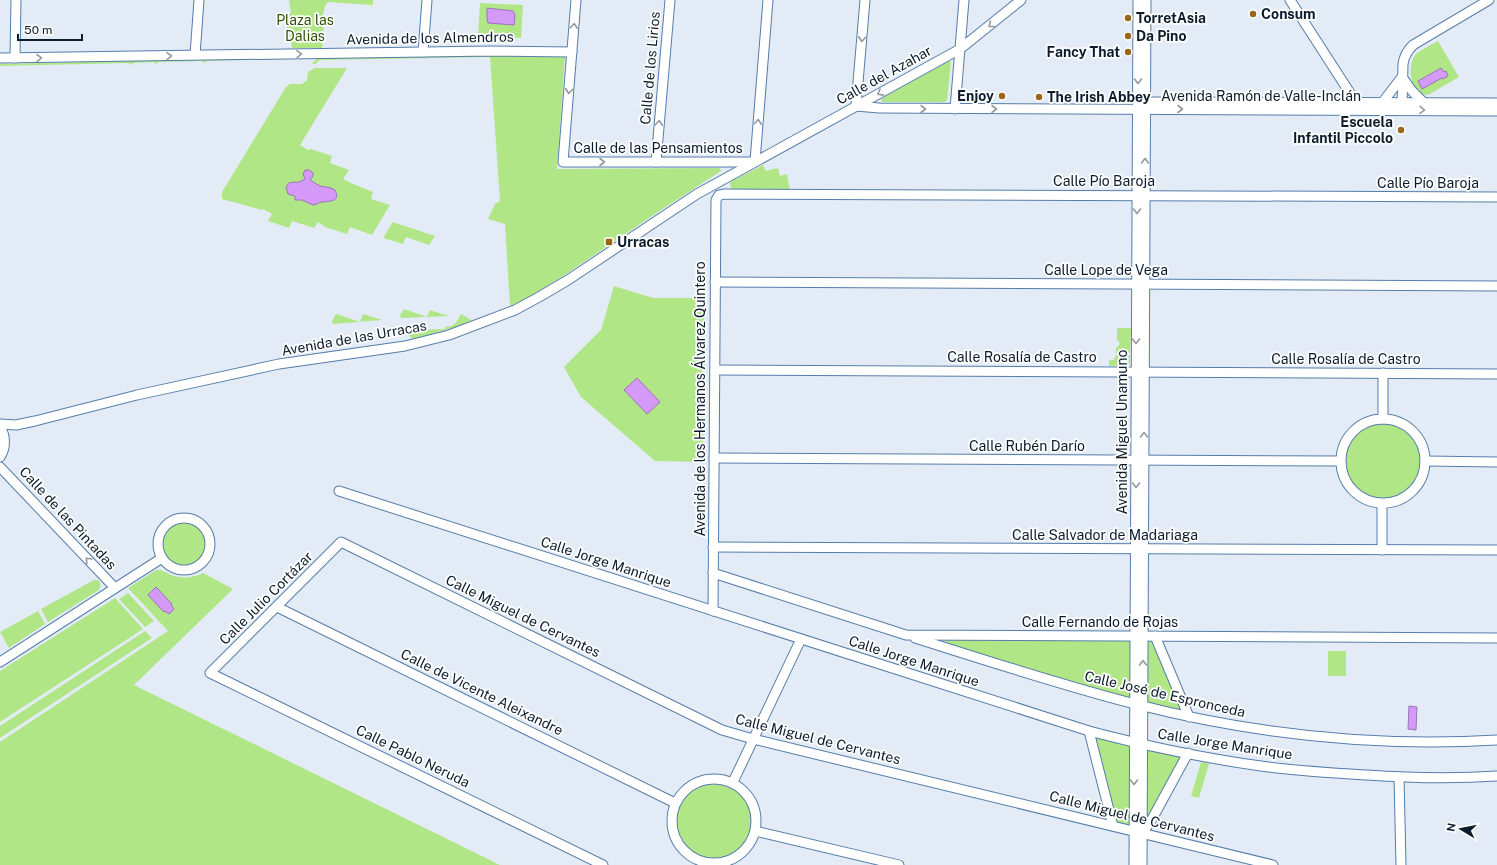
<svg xmlns="http://www.w3.org/2000/svg" width="1497" height="865" font-family="'Public Sans',sans-serif">
<style>
.green{fill:#b1e686}
.water{fill:#d599f8;stroke:#9974bb}
.lines{fill:none;stroke-linecap:round;stroke-linejoin:round}
.minor-casing{stroke:#557daa;stroke-width:11}
.minor{stroke:#fff;stroke-width:9}
.oneway{stroke:#9299a0}
.poi-dot{fill:#99671a;stroke:#fff;stroke-width:1.5}
.labels{text-anchor:middle;stroke-width:3.5;stroke-linejoin:round;paint-order:stroke}
.poi-label{font-size:14px;font-weight:bold;fill:#0c1c2d;stroke:#fff;text-anchor:start}
.park-label{font-size:14px;fill:#305207;stroke:#fff}
.street-label{font-size:14px;fill:#0c1c2d;stroke:#fff}
</style>
<rect width="100%" height="100%" fill="#e3ecf6"/>
<g class="green">
<polygon points="289,0 373,0 373,5 328,2 325,6 322,20 324,24 322,48 292,48 291,40 287,40 287,16 291,13"/>
<polygon points="480,3 523,5 521,38 478,35"/>
<path d="M1438,41L1459,77L1428,95C1410,95 1406,65 1416,54C1422,49 1431,45 1438,41Z"/>
<polygon points="495,55 565,57 557,169 720,168 721,171 661,210 563,276 524,300 510,306 505,224 488,219 495,204 500,201 490,57 321,60 318,61 316,64 312,64 317,58"/>
<polygon points="294,57 292,59 207,61 205,63 202,61 159,62 156,64 153,62 133,63 131,65 128,63 0,66 0,64"/>
<polygon points="949,61 951,62 947,100 945,102 882,102 881,99"/>
<polygon points="315,68 347,68 300,145 308,150 311,149 332,156 330,163 349,170 343,179 353,184 373,192 371,199 390,205 372,235 350,227 347,234 325,227 318,222 314,228 292,221 289,228 268,221 272,214 263,209 262,210 222,199 222,192 286,87 290,84 302,84 307,80 308,72"/>
<polygon points="763,165 766,171 778,168 780,176 787,174 790,190 734,190 731,188 730,183 735,178 736,179"/>
<polygon points="393,222 435,236 429,245 406,237 403,244 383,238"/>
<polygon points="614,286 653,298 704,298 704,365 702,367 702,373 704,375 703,462 655,461 581,397 564,367 601,330"/>
<polygon points="404,309 427,317 430,310 449,316 401,318 400,315"/>
<polygon points="336,314 360,322 363,314 382,320 333,324 332,321"/>
<path d="M461,314L473,321L453,328L413,339L408,335V331L410,330L445,329V327C455,327 457,321 461,314Z"/>
<polygon points="1117,328 1131,328 1130,353 1116,353 1116,348 1120,344 1117,339"/>
<polygon points="1116,355 1130,355 1130,365 1109,366 1109,360 1114,360"/>
<circle cx="1383" cy="461" r="37"/>
<circle cx="185" cy="544" r="22"/>
<path d="M156,570C162,569 166,573 171,575C182,579 193,578 203,573L233,589L134,685L500,865H0V742L168,631L128,588Z"/>
<path d="M94,580H98C101,583 101,586 99,590L48,622L41,609Z"/>
<polygon points="128,593 154,621 145,627 119,599"/>
<polygon points="115,598 143,629 0,722 0,671"/>
<polygon points="38,611 45,624 9,648 0,632"/>
<polygon points="145,631 152,638 0,738 0,726"/>
<polygon points="947,640 1130,641 1131,641 1131,698 1129,699 946,643 945,642"/>
<polygon points="1147,641 1153,642 1180,708 1179,710 1146,703"/>
<rect x="1328" y="651" width="18" height="25"/>
<polygon points="1095,737 1131,746 1131,824 1129,826 1117,823"/>
<polygon points="1147,749 1180,757 1147,819 1146,750"/>
<polygon points="1201,762 1209,764 1199,798 1191,796"/>
<circle cx="714" cy="821" r="37"/>
</g>
<g class="water">
<polygon points="487,8 513,11 515,15 514,25 488,23 487,18"/>
<polygon points="1441,68 1444,72 1446,71 1448,76 1443,79 1442,78 1422,89 1418,81"/>
<path d="M305,170H309L313,173V176L310,180L320,186L331,188L335,190C341,202 330,201 322,202C319,202 317,205 313,205L302,200H295V196L288,194L286,188C289,180 292,183 299,182C301,181 303,180 305,179L303,174Z"/>
<polygon points="637,378 660,402 647,414 624,390"/>
<polygon points="156,587 172,604 171,605 174,609 169,614 165,611 164,612 148,595"/>
<polygon points="1409,706 1417,707 1416,730 1408,729"/>
</g>
<g class="lines">
<defs>
<g id="minor">
<polyline points="576,0 563,162 751,162"/>
<polyline points="1290,0 1359,107"/>
<polyline points="423,52 427,0"/>
<polyline points="195,55 199,0"/>
<polyline points="0,58 491,51 572,52"/>
<polyline points="15,58 16,0"/>
<polyline points="1402,77 1412,91 1423,102"/>
<polyline points="1145,102 1497,103"/>
<polyline points="1382,103 1402,77"/>
<polyline points="856,106 879,108 1497,111"/>
<polyline points="856,106 865,0"/>
<path d="M1402,108L1403,64C1404,56 1407,51 1413,45L1489,0"/>
<polyline points="955,109 964,0"/>
<polyline points="755,161 768,0"/>
<polyline points="656,162 670,0"/>
<polyline points="715,282 1497,286"/>
<polyline points="715,370 1497,374"/>
<polyline points="1383,373 1383,419"/>
<circle cx="1383" cy="461" r="42"/>
<polyline points="0,424 16,425 35,421 137,395 279,364 405,346 449,335 515,310 539,297 568,280 697,194 960,49 1021,0"/>
<path d="M0,427C6,436 6,448 0,457"/>
<polyline points="714,458 1340,461"/>
<polyline points="1425,461 1497,462"/>
<polyline points="0,467 115,588"/>
<path d="M339,491L1089,731C1146,746 1203,758 1261,766C1296,771 1332,773 1367,775C1410,778 1454,779 1497,776"/>
<circle cx="184" cy="544" r="26"/>
<polyline points="713,547 1497,550"/>
<polyline points="1382,550 1382,504"/>
<polyline points="713,573 906,635 1497,638"/>
<polyline points="277,607 675,803"/>
<polyline points="713,611 716,200 719,195 725,194 1497,197"/>
<polyline points="1155,636 1189,717"/>
<path d="M915,638C988,661 1061,685 1135,704C1252,734 1376,747 1497,740"/>
<polyline points="0,662 162,558"/>
<polyline points="1089,731 1113,826"/>
<polyline points="1399,777 1401,865"/>
<circle cx="714" cy="821" r="42"/>
<polyline points="733,782 801,639"/>
<polyline points="755,831 899,865"/>
<polyline points="1142,833 1151,821 1188,753"/>
<polyline points="603,865 210,673 341,542 722,730 753,739 1273,865"/>
<polyline points="1134,865 1138,0"/>
<polyline points="1142,865 1146,0"/>
</g>
</defs>
<use href="#minor" class="minor-casing"/>
<use href="#minor" class="minor"/>
</g>
<defs><path id="oneway-chevron" d="M-2-3.5L2.5 0L-2 3.5" fill="none" stroke-width="1.6" stroke-linecap="round" stroke-linejoin="round"/></defs>
<g class="oneway">
<use href="#oneway-chevron" transform="translate(991 25) rotate(142)"/>
<use href="#oneway-chevron" transform="translate(574 26) rotate(-85)"/>
<use href="#oneway-chevron" transform="translate(862 39) rotate(95)"/>
<use href="#oneway-chevron" transform="translate(299 54) rotate(-1)"/>
<use href="#oneway-chevron" transform="translate(169 56) rotate(-1)"/>
<use href="#oneway-chevron" transform="translate(39 58) rotate(-1)"/>
<use href="#oneway-chevron" transform="translate(1138 81) rotate(90)"/>
<use href="#oneway-chevron" transform="translate(569 91) rotate(95)"/>
<use href="#oneway-chevron" transform="translate(880 93) rotate(151)"/>
<use href="#oneway-chevron" transform="translate(923 109)"/>
<use href="#oneway-chevron" transform="translate(994 109)"/>
<use href="#oneway-chevron" transform="translate(1180 109)"/>
<use href="#oneway-chevron" transform="translate(1422 110) rotate(1)"/>
<use href="#oneway-chevron" transform="translate(758 122) rotate(-86)"/>
<use href="#oneway-chevron" transform="translate(659 123) rotate(-85)"/>
<use href="#oneway-chevron" transform="translate(1145 161) rotate(-90)"/>
<use href="#oneway-chevron" transform="translate(602 162)"/>
<use href="#oneway-chevron" transform="translate(1137 211) rotate(90)"/>
<use href="#oneway-chevron" transform="translate(1136 341) rotate(90)"/>
<use href="#oneway-chevron" transform="translate(1144 435) rotate(-90)"/>
<use href="#oneway-chevron" transform="translate(1136 485) rotate(90)"/>
<use href="#oneway-chevron" transform="translate(88 560) rotate(-133)"/>
<use href="#oneway-chevron" transform="translate(1143 663) rotate(-90)"/>
<use href="#oneway-chevron" transform="translate(1134 782) rotate(90)"/>
</g>
<g class="poi-dot">
<circle cx="1253" cy="14" r="4"/>
<circle cx="1128" cy="18" r="4"/>
<circle cx="1128" cy="36" r="4"/>
<circle cx="1128" cy="52" r="4"/>
<circle cx="1002" cy="96" r="4"/>
<circle cx="1039" cy="97" r="4"/>
<circle cx="1401" cy="130" r="4"/>
<rect x="605" y="238" width="8" height="8" rx="2"/>
</g>
<g class="labels">
<g class="poi-label">
<text x="1261" y="19">Consum</text>
<text x="1136" y="23">TorretAsia</text>
<text x="1136" y="41">Da Pino</text>
<text x="1120" y="57" text-anchor="end">Fancy That</text>
<text x="994" y="101" text-anchor="end">Enjoy</text>
<text x="1047" y="102">The Irish Abbey</text>
<text x="1393" y="127" text-anchor="end">Escuela<tspan x="1393" dy="16">Infantil Piccolo</tspan></text>
<text x="617" y="247">Urracas</text>
</g>
<g class="park-label">
<text x="305" y="25">Plaza las<tspan x="305" dy="16">Dalias</tspan></text>
</g>
<g class="street-label">
<text transform="translate(430 38) rotate(-1)" y="5">Avenida de los Almendros</text>
<text transform="translate(650 68) rotate(-85)" y="5">Calle de los Lirios</text>
<text transform="translate(884 75) rotate(-29)" y="5">Calle del Azahar</text>
<text x="1261" y="101">Avenida Ramón de Valle-Inclán</text>
<text x="658" y="153">Calle de las Pensamientos</text>
<text x="1104" y="186">Calle Pío Baroja</text>
<text x="1428" y="188">Calle Pío Baroja</text>
<text x="1106" y="275">Calle Lope de Vega</text>
<text transform="translate(354 338) rotate(-10)" y="5">Avenida de las Urracas</text>
<text x="1022" y="362">Calle Rosalía de Castro</text>
<text x="1346" y="364">Calle Rosalía de Castro</text>
<text transform="translate(700 399) rotate(-90)" y="5">Avenida de los Hermanos Álvarez Quintero</text>
<text transform="translate(1122 432) rotate(-90)" y="5">Avenida Miguel Unamuno</text>
<text x="1027" y="451">Calle Rubén Darío</text>
<text transform="translate(68 518) rotate(47)" y="5">Calle de las Pintadas</text>
<text x="1105" y="540">Calle Salvador de Madariaga</text>
<text transform="translate(606 562) rotate(18)" y="5">Calle Jorge Manrique</text>
<text transform="translate(266 598) rotate(-45)" y="5">Calle Julio Cortázar</text>
<text transform="translate(523 616) rotate(26)" y="5">Calle Miguel de Cervantes</text>
<text x="1100" y="627">Calle Fernando de Rojas</text>
<text transform="translate(914 661) rotate(18)" y="5">Calle Jorge Manrique</text>
<text transform="translate(482 692) rotate(26)" y="5">Calle de Vicente Aleixandre</text>
<text transform="translate(1165 694) rotate(13)" y="5">Calle José de Espronceda</text>
<text transform="translate(818 739) rotate(14)" y="5">Calle Miguel de Cervantes</text>
<text transform="translate(1225 744) rotate(9)" y="5">Calle Jorge Manrique</text>
<text transform="translate(413 756) rotate(26)" y="5">Calle Pablo Neruda</text>
<text transform="translate(1132 816) rotate(14)" y="5">Calle Miguel de Cervantes</text>
</g>
</g>
<g transform="translate(1461 829) rotate(280)" stroke="#ffffff" stroke-width="3" paint-order="stroke">
<path d="M0-3L7 15L0 10L-7 15Z" fill="#0c1c2d"/>
<text y="-6" font-size="11" font-weight="bold" text-anchor="middle" fill="#0c1c2d">N</text>
</g>
<path d="M18 34v6h64v-6" fill="none" stroke="#0c1c2d" stroke-width="2"/>
<text x="24" y="34" font-size="12" fill="#0c1c2d" stroke="#ffffff" stroke-width="3" paint-order="stroke">50 m</text>
</svg>
